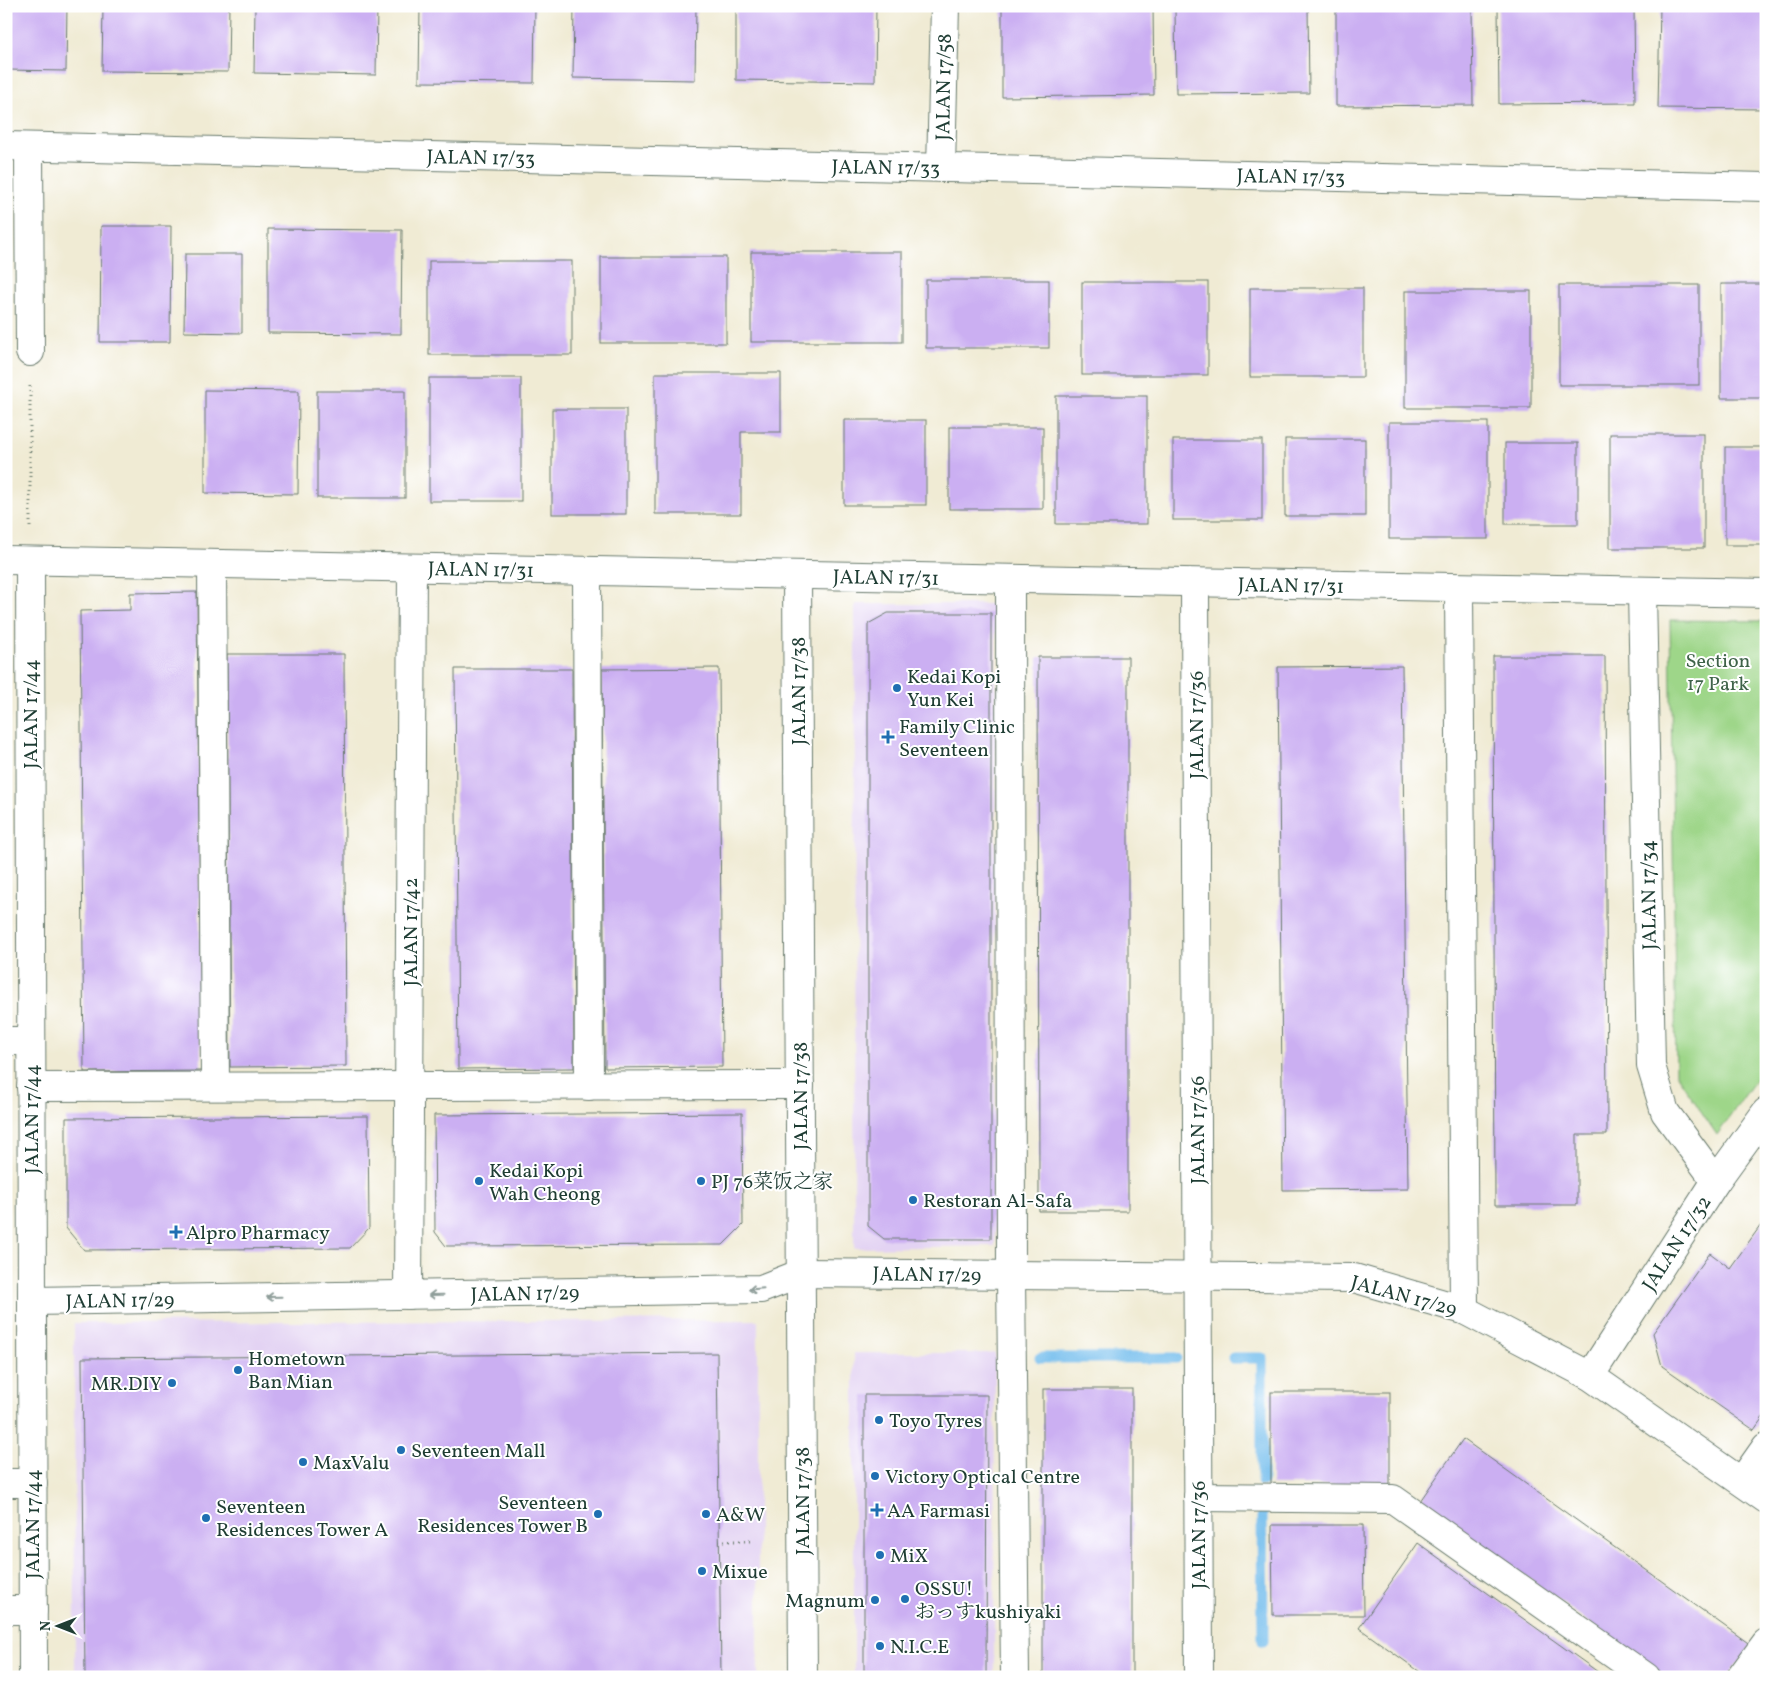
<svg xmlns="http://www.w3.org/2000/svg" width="1772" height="1683" font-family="Vollkorn,'Noto Serif SC','Noto Serif JP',serif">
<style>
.built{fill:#e3d3f3}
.green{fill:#9ed689;stroke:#5e8a5e}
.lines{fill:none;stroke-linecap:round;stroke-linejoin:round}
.stream{stroke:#75beed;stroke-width:11}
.building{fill:#cbaff2}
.minor-casing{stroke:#687a6c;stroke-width:30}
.path{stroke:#687a6c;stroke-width:3;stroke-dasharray:1 4;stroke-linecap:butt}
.minor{stroke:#fff;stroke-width:28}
.oneway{stroke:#8f9e9a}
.poi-dot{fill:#1f6fb2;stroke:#fff;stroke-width:2}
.labels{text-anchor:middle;stroke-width:4;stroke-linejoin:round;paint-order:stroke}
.street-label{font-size:20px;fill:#1f3d34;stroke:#fff}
.park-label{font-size:20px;fill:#3f6349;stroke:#fff}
.poi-label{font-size:20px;fill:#1f3d34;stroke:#fff;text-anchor:start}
</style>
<rect width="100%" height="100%" fill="#fff"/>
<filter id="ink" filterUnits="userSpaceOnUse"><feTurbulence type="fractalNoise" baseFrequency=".02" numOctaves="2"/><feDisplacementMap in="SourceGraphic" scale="10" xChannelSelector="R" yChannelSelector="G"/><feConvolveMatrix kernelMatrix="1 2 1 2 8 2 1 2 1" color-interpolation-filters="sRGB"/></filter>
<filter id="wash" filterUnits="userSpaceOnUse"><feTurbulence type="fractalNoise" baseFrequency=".0096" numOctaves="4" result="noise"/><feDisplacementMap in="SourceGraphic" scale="20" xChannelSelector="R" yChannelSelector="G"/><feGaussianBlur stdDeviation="1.12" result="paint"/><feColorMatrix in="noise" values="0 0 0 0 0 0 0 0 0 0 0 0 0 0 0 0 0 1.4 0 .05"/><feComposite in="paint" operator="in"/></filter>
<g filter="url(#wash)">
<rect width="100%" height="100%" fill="#f0ebd4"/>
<g class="built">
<polygon points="855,604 996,604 995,1246 854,1248"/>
<polygon points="758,1320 758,1677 75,1677 74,1323"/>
<polygon points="854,1353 995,1353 994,1677 854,1677"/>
</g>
<polygon class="green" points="1670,620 1766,621 1766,1065 1717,1135 1676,1074"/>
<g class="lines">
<g class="stream">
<polyline points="1040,1358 1176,1358"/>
<polyline points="1233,1358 1262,1358 1262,1481"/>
<polyline points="1262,1512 1263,1641"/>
</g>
</g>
<g id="blocks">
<g class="building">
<polygon points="6,6 67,6 66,71 6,70"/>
<polygon points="103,6 229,6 228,72 102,71"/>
<polygon points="255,6 377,6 376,75 254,73"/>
<polygon points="420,6 535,6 534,83 419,82"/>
<polygon points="574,6 696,6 695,80 573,78"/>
<polygon points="736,6 876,6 875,82 736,80"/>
<polygon points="1002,6 1153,6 1154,95 1002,97"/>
<polygon points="1175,6 1308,6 1309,93 1176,94"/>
<polygon points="1336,6 1472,6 1473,105 1336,106"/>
<polygon points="1498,6 1634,6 1635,103 1499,104"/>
<polygon points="1660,6 1766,6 1766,109 1658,108"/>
<polygon points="101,226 171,226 170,342 100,342"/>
<polygon points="268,229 402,230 401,334 268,333"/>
<rect x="751" y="252" width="151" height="90"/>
<polygon points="185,254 242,254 242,333 184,332"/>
<rect x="601" y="257" width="125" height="86"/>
<rect x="429" y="261" width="143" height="94"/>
<rect x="926" y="280" width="123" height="68"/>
<rect x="1082" y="282" width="126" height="93"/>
<rect x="1721" y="284" width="45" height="114"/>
<rect x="1559" y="285" width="140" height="100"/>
<rect x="1250" y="288" width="113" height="89"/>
<rect x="1405" y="291" width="126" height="117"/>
<polygon points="655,373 781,373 781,432 741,432 741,514 655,514"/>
<rect x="429" y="378" width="92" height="123"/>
<polygon points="205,390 299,391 298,494 205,493"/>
<rect x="317" y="391" width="88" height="107"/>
<rect x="1056" y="396" width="91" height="128"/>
<rect x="552" y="409" width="74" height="105"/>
<rect x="844" y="420" width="82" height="85"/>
<rect x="1389" y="422" width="99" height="117"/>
<rect x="949" y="427" width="94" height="82"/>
<rect x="1610" y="434" width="94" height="114"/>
<rect x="1285" y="439" width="80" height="77"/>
<rect x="1173" y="440" width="89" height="80"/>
<rect x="1505" y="443" width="73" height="81"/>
<rect x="1725" y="447" width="41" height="98"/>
<polygon points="197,592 201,1071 84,1072 80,611 130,610 130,593"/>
<polygon points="888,613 991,613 991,1239 884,1239 868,1226 868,624"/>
<polygon points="227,654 344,654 346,1066 230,1067"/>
<polygon points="1493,656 1605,656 1607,1135 1577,1135 1577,1205 1495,1205"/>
<polygon points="1038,657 1128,657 1128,1211 1039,1211"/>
<polygon points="1402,666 1408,1189 1283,1190 1278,667"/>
<polygon points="719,668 722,1067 605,1068 602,669"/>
<polygon points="455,669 572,669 574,1068 458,1069"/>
<polygon points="742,1113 743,1225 723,1245 446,1246 435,1232 434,1115"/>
<polygon points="368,1116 369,1228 350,1248 84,1250 66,1228 66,1118"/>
<polygon points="1766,1218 1766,1413 1754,1430 1662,1366 1653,1333 1710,1253 1730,1268"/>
<polygon points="717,1353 721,1677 85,1677 82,1358"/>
<rect x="1043" y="1389" width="89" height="288"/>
<rect x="1271" y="1392" width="119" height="93"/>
<polygon points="864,1395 987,1395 986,1677 864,1677"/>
<polygon points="1463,1439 1751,1645 1729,1677 1666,1677 1420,1501"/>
<polygon points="1272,1525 1363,1525 1364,1615 1273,1615"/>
<polygon points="1418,1543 1514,1612 1605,1677 1427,1677 1391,1651 1359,1628"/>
</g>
</g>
</g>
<g filter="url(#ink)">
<use href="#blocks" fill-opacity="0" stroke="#687a6c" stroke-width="1"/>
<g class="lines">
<defs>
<g id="minor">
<polyline points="6,146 1766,187"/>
<polyline points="29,147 30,352"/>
<polyline points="941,168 945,6"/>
<polyline points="6,560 1766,593"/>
<polyline points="30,561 33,1677"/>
<polyline points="212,564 215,1086"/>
<polyline points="587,571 589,1086"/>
<polyline points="797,575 803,1677"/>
<polyline points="1010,579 1011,1275 1015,1677"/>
<polyline points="1195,583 1199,1677"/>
<polyline points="1459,588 1464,1310"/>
<polyline points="1642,591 1651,1066 1665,1112 1716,1181"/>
<polyline points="6,1041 31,1041"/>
<polyline points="31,1087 800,1085"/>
<polyline points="408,1295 412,568"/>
<polyline points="32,1301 761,1289 802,1273 1354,1278 1464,1310 1590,1376 1766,1499"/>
<polyline points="1590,1376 1716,1181 1766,1112"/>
<polyline points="1742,1481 1766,1447"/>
<polyline points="6,1483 33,1483"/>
<polyline points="1198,1497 1393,1499 1646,1677"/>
<polyline points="6,1610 33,1610"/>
<polyline points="1741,1677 1766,1643"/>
</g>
</defs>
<use href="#minor" class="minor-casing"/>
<g class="path">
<polyline points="30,386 30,528"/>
<polyline points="719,1541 753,1541"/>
</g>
<use href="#minor" class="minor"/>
</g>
<defs><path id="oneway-shaft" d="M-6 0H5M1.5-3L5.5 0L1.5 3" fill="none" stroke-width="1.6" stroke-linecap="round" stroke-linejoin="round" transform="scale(1.25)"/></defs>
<g class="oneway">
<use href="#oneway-shaft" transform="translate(756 1289) rotate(175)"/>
<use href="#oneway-shaft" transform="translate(436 1295) rotate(179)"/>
<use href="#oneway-shaft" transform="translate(274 1297) rotate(179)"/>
</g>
</g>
<g class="poi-dot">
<circle cx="897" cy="688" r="5"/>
<path d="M885.5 729.5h5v5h5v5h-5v5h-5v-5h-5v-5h5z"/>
<circle cx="479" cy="1181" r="5"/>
<circle cx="701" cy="1181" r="5"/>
<circle cx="913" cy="1200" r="5"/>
<path d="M173.5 1224.5h5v5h5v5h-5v5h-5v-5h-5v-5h5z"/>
<circle cx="238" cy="1370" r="5"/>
<circle cx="172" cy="1383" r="5"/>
<circle cx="879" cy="1420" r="5"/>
<circle cx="401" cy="1450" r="5"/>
<circle cx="303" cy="1462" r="5"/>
<circle cx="875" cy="1476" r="5"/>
<path d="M874.5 1502.5h5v5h5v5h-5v5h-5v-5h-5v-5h5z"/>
<circle cx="598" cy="1514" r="5"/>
<circle cx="706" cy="1514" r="5"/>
<circle cx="206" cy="1518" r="5"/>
<circle cx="880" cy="1555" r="5"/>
<circle cx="702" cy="1571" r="5"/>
<circle cx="905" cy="1599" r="5"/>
<circle cx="875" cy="1600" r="5"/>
<circle cx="880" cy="1646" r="5"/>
</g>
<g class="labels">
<g class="street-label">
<text transform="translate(943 87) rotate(-89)" y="7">JALAN 17/58</text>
<text transform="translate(481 157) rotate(1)" y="7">JALAN 17/33</text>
<text transform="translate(886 167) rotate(1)" y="7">JALAN 17/33</text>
<text transform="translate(1291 176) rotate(1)" y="7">JALAN 17/33</text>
<text transform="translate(481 569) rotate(1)" y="7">JALAN 17/31</text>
<text transform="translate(886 577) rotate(1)" y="7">JALAN 17/31</text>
<text transform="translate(1291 585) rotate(1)" y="7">JALAN 17/31</text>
<text transform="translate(798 691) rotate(-90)" y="7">JALAN 17/38</text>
<text transform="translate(30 714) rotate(-90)" y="7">JALAN 17/44</text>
<text transform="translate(1196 725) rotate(-90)" y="7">JALAN 17/36</text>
<text transform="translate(1648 895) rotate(-91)" y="7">JALAN 17/34</text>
<text transform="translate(410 932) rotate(-90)" y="7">JALAN 17/42</text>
<text transform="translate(800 1096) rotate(-90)" y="7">JALAN 17/38</text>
<text transform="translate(31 1119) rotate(-90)" y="7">JALAN 17/44</text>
<text transform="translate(1197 1130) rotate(-90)" y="7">JALAN 17/36</text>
<text transform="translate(1676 1243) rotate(-57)" y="7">JALAN 17/32</text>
<text transform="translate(927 1274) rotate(1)" y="7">JALAN 17/29</text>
<text transform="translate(525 1293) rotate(-1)" y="7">JALAN 17/29</text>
<text transform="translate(1404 1295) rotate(15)" y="7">JALAN 17/29</text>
<text transform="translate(120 1300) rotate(-1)" y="7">JALAN 17/29</text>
<text transform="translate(802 1501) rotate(-90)" y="7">JALAN 17/38</text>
<text transform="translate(32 1524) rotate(-90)" y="7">JALAN 17/44</text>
<text transform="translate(1198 1535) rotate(-90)" y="7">JALAN 17/36</text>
</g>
<g class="park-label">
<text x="1718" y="667">Section<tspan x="1718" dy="23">17 Park</tspan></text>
</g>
<g class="poi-label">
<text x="907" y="683">Kedai Kopi<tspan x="907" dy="23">Yun Kei</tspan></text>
<text x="899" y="733">Family Clinic<tspan x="899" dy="23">Seventeen</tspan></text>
<text x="489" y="1177">Kedai Kopi<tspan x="489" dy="23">Wah Cheong</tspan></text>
<text x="711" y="1188">PJ 76菜饭之家</text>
<text x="923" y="1207">Restoran Al-Safa</text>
<text x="186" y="1239">Alpro Pharmacy</text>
<text x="248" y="1365">Hometown<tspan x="248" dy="23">Ban Mian</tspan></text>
<text x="162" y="1390" text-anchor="end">MR.DIY</text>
<text x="889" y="1427">Toyo Tyres</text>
<text x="411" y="1457">Seventeen Mall</text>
<text x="313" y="1469">MaxValu</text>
<text x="885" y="1483">Victory Optical Centre</text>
<text x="588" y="1509" text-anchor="end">Seventeen<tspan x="588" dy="23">Residences Tower B</tspan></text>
<text x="216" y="1513">Seventeen<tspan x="216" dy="23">Residences Tower A</tspan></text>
<text x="887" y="1517">AA Farmasi</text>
<text x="716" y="1521">A&amp;W</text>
<text x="890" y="1562">MiX</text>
<text x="712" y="1578">Mixue</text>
<text x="915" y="1595">OSSU!<tspan x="915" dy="23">おっすkushiyaki</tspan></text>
<text x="865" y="1607" text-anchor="end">Magnum</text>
<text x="890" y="1653">N.I.C.E</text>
</g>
</g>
<rect width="1772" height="1683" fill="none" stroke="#fff" stroke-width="25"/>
<g transform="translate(58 1626) rotate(270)" stroke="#ffffff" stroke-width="4" paint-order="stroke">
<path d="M0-4L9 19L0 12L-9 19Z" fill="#1f3d34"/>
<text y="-8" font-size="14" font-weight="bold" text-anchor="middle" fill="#1f3d34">N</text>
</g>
</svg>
